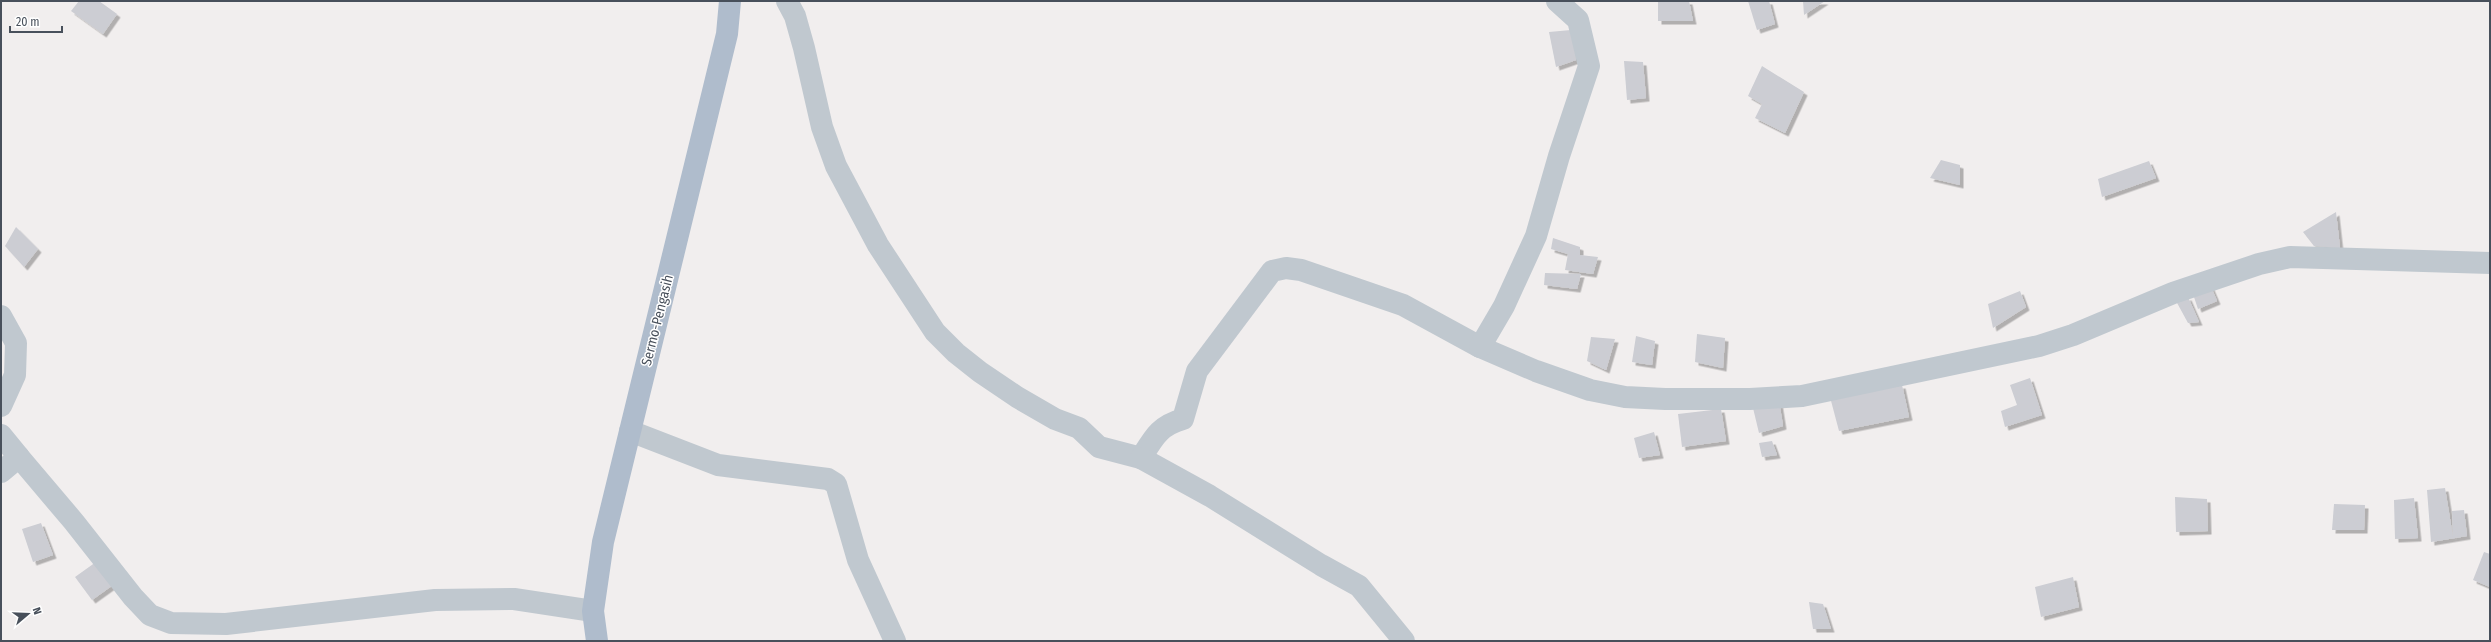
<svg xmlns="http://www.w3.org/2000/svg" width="2491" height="642" font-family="'Fira Sans Condensed',sans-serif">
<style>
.building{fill:#cccdd3;filter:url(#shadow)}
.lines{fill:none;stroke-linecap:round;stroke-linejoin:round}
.minor{stroke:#c0c8cf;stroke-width:22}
.major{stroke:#afbccc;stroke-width:22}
.labels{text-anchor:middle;stroke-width:3;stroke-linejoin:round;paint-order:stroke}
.street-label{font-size:14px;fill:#48505b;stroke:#fff}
</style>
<defs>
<filter id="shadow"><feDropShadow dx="3.5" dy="3.5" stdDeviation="0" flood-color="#0004"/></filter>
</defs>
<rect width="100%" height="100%" fill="#f1eeee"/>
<g class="building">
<polygon points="79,1 99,1 117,14 103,34 71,11"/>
<polygon points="1658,1 1689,1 1693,21 1658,21"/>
<polygon points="1748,1 1769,1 1775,24 1757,30"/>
<polygon points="1803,1 1825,1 1804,15"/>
<polygon points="1571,30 1576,60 1556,67 1549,32"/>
<polygon points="1624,61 1643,62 1646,98 1627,100"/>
<polygon points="1762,66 1804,92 1785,133 1755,118 1762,104 1748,96"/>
<polygon points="1941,160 1960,165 1960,185 1930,178"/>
<polygon points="2149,161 2156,178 2102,197 2098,179"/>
<polygon points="2336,212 2340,248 2314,246 2303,232"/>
<polygon points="16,227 38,249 24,267 5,246"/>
<polygon points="1553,238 1580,247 1580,255 1598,257 1593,274 1565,270 1568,254 1551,249"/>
<polygon points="1545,273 1581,274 1577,289 1544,285"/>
<polygon points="2209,282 2217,301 2198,309 2191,288"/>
<polygon points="2020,291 2026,307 1993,328 1988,304"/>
<polygon points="2188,297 2199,322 2188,323 2176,301"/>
<polygon points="1697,334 1725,338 1723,368 1695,362"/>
<polygon points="1636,336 1655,341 1652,365 1632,362"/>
<polygon points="1591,337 1615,339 1606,370 1587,361"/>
<polygon points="2030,378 2042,415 2005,427 2001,411 2017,405 2010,385"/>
<polygon points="1902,385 1909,417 1839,431 1830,397"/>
<polygon points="1779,401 1783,426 1759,433 1753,408"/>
<polygon points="1721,409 1726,441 1682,447 1678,414"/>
<polygon points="1654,432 1660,455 1639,458 1634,438"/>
<polygon points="1772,441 1777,455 1762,457 1759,443"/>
<polygon points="2445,488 2453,537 2452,511 2464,510 2467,536 2431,542 2427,490"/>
<polygon points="2175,497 2207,499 2208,531 2176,532"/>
<polygon points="2414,498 2418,538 2395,539 2394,500"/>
<polygon points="2334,504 2365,505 2364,530 2332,530"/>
<polygon points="41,523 53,555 33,562 22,529"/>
<polygon points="2484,552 2490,554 2490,587 2473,580"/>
<polygon points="96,562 113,585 92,600 75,577"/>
<polygon points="2073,577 2079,607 2041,617 2035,587"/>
<polygon points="1809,602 1823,604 1831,629 1813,629"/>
</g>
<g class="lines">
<g class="minor">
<path d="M787,1L795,16L804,48L822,127L836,166L878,245L935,332L956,353L980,372L1017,397L1055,419L1079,428L1099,447L1141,458C1154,437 1159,426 1183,419L1197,371L1272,271L1286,268L1301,270L1403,305L1480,347L1536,371L1590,390L1625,397L1665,399H1750L1802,396L2039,346L2073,335L2173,293L2259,264L2290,257L2490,263"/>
<polyline points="1,316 16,343 15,375 1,406"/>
<polyline points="1480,347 1504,306 1536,236 1559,156 1589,66 1578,20 1557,1"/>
<polyline points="630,431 718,465 828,479 836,484 858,560 895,641"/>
<polyline points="1,435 19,457"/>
<polyline points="1141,458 1210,496 1321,565 1359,586 1404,641"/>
<polyline points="1,472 19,457 74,522 133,597 150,615 171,623 226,624 435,600 514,599 593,611"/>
</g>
<polyline class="major" points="597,641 593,611 603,542 727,34 730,1"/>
</g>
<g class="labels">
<g class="street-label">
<text transform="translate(657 320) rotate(-76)" y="5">Sermo-Pengasih</text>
</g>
</g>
<rect width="2491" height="642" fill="none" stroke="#48505b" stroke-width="4"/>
<g transform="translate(28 614) rotate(71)" stroke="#ffffff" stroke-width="3" paint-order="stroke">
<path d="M0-3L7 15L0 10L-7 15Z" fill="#48505b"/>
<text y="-6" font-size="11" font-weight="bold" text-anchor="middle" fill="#48505b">N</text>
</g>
<path d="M10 26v6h52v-6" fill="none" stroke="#48505b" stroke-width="2"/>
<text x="16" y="26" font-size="12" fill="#48505b" stroke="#ffffff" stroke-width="3" paint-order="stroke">20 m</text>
</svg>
